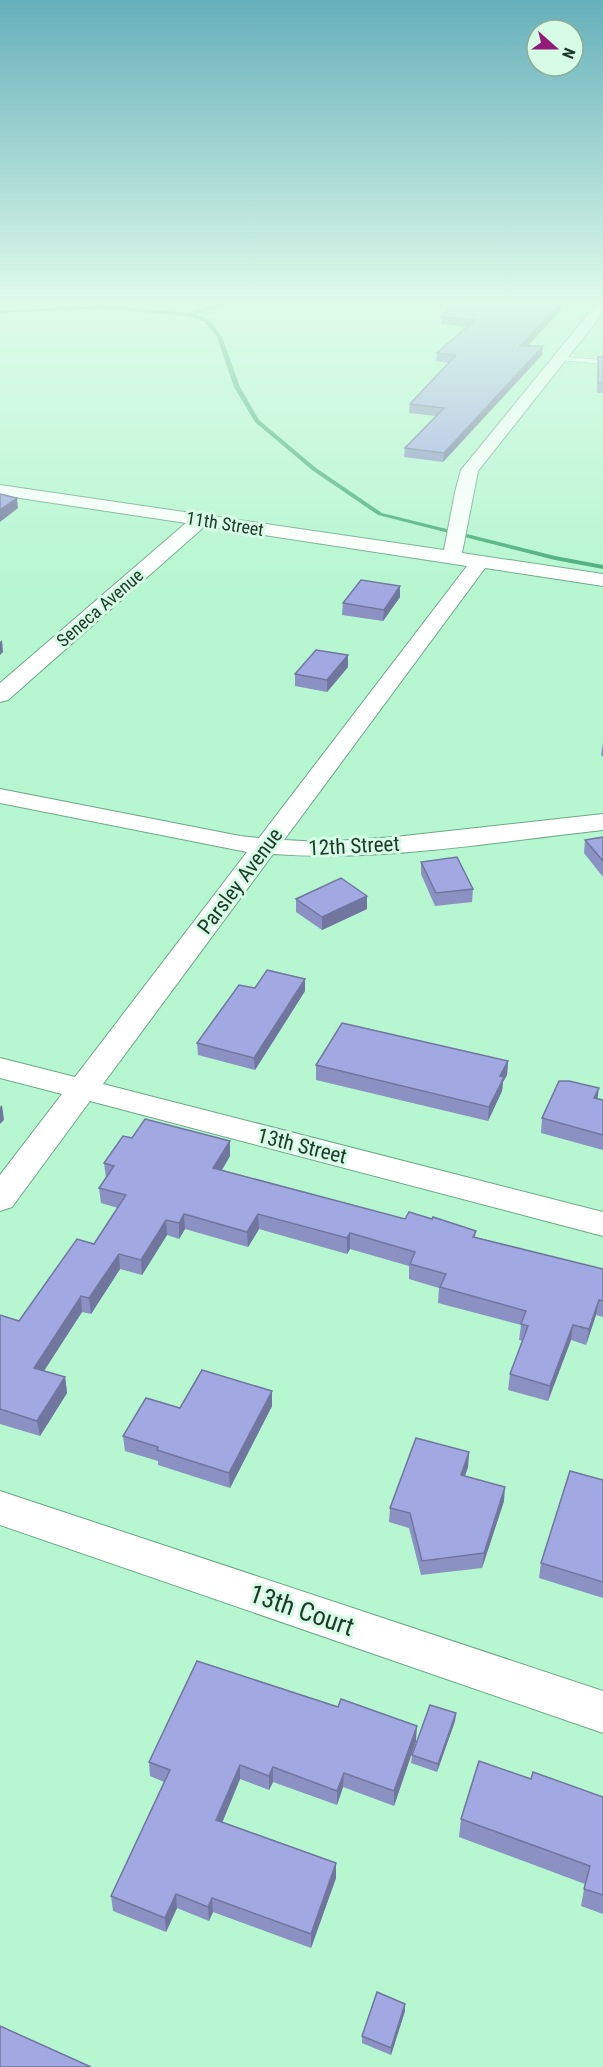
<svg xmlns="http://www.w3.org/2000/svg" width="603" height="2067" font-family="'Roboto Condensed',sans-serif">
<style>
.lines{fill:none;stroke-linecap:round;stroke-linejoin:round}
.stream{fill:#44ab77;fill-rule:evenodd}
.lane-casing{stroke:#6ba885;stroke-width:1}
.street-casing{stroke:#6ba885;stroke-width:2}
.lane{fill:#fff;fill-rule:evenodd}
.street{fill:#fff;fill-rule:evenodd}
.wall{fill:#8b91c2}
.shaded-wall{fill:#71769e}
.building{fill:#a2a9e2;stroke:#71769e;stroke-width:1.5}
.labels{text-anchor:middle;stroke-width:6;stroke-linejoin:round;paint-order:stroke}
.far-street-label{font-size:18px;fill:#1d3728;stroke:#d7fce5}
.street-label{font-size:21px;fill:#1d3728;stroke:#d7fce5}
.near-street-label{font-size:26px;fill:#1d3728;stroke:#d7fce5}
</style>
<rect width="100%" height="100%" fill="#b6f6d0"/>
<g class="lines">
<polygon class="stream" points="223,302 229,302 195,315 209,320 222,337 240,387 259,420 316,468 382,513 555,556 603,565 603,569 555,560 378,515 312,470 255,422 234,387 217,337 205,322 189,316 102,308 0,313 0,311 102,306 190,313"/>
<defs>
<polygon id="lane" points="556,356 603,360 603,364 559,360 556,360"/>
<g id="street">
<path d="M598,302H603V313L478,471L462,553L603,574V586L485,568L284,840L321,842L395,837L603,814V830C494,842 383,862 273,854L103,1084L603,1212V1236L90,1101L12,1207L0,1211V1175L62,1094L0,1078V1058L75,1077L247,852L0,803V789L240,836L259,838L467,566L205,526L8,700L0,702V683L186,523L0,495V485L444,550L455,492L461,470Z"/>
<polygon points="0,1491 603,1691 603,1733 0,1525"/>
</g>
</defs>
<use href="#lane" class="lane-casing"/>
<use href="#street" class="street-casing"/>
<use href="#lane" class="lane"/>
<use href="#street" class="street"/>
</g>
<g class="wall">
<polygon points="561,302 561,310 527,346 542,355 443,462 404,457 405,448 436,416 409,413 410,404 449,363 436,361 437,353 467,327 441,324 441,317"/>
<polygon points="603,356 603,393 597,393 598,357"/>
<polygon points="400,586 400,597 383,621 342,615 343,603"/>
<polygon points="348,667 327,692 295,686 295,674"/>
<polygon points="603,742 603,757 601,755"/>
<polygon points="603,837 603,877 584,853 585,840"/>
<polygon points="421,862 473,889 472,902 435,906 421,874"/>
<polygon points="367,896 367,909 322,930 296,912 296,899"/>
<polygon points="305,979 305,991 255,1070 198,1055 197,1043 255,988"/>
<polygon points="508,1061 507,1075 503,1082 502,1091 488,1121 316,1080 316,1065"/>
<polygon points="597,1099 603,1100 603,1150 541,1133 542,1118"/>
<polygon points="132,1138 230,1156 222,1170 405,1219 476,1231 475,1237 603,1269 603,1317 596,1315 586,1345 571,1340 548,1401 508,1390 510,1374 523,1341 519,1340 521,1325 438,1303 439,1288 409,1279 409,1266 350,1249 347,1254 259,1229 248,1247 185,1229 179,1239 167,1235 142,1275 120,1269 91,1314 82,1312 44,1371 65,1377 67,1393 40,1436 0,1424 0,1315 19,1321 94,1244 118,1208 101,1203 99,1188 106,1178 104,1163"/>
<polygon points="272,1406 230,1488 158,1465 158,1461 125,1451 123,1436 180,1408"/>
<polygon points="469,1452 468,1467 465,1476 504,1501 482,1568 421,1575 409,1528 389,1522 390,1508"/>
<polygon points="603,1480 603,1598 539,1578 541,1563"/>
<polygon points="456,1713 455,1721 437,1772 411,1763 412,1755"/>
<polygon points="416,1741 394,1806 343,1787 337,1805 273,1782 269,1790 240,1779 222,1823 336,1878 311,1948 213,1912 209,1921 177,1908 166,1932 113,1911 111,1896 164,1782 150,1776 149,1762"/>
<polygon points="531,1779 603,1797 603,1914 581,1906 585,1884 459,1837 461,1819"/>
<polygon points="405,2011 391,2055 362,2043 362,2036"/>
</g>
<g class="shaded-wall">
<polygon points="561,302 561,310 520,354 520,346"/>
<polygon points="543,346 542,355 443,462 444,453"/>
<polygon points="17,498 18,508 0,522 0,510"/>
<polygon points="400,586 400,597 383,621 384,610"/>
<polygon points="2,640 3,652 0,655 0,642"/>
<polygon points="348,655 348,667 327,692 327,680"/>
<polygon points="367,896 367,909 322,930 322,917"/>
<polygon points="305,979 305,991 255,1070 254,1058"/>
<polygon points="508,1061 507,1075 503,1082 502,1091 488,1121 489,1107 500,1076"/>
<polygon points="599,1088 597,1102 594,1098"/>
<polygon points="2,1105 4,1120 0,1124 0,1107"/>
<polygon points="230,1141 230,1156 214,1183 213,1168"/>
<polygon points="184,1214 185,1229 179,1239 179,1223"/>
<polygon points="258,1214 259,1229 248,1247 247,1232"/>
<polygon points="166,1220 167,1235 142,1275 141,1260"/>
<polygon points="350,1233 350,1249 347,1254 347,1238"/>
<polygon points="119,1254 120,1269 91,1314 89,1298"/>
<polygon points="81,1296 82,1312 36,1383 34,1368"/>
<polygon points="599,1300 596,1315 586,1345 589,1329"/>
<polygon points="573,1325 571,1340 548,1401 550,1386"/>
<polygon points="65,1377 67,1393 40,1436 37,1421"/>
<polygon points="272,1391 272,1406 230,1488 229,1473"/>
<polygon points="469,1452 468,1467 460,1489 461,1475"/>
<polygon points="505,1487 504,1501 482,1568 484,1553"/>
<polygon points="456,1713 455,1721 437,1772 438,1764"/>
<polygon points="417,1726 416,1741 394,1806 394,1791"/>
<polygon points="240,1765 240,1779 217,1835 216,1820"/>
<polygon points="273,1767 273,1782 269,1790 269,1776"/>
<polygon points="344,1773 343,1787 337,1805 337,1791"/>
<polygon points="336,1863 336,1878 311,1948 311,1934"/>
<polygon points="176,1894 177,1908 166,1932 165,1918"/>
<polygon points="212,1898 213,1912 209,1921 208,1907"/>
<polygon points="405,2004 405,2011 391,2055 391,2048"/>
</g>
<g class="building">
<polygon points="456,302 561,302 520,346 543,346 444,453 405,448 444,408 410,404 456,355 437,353 475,320 441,317"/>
<polygon points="603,356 603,383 598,383 598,357"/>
<polygon points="0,494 17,498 0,510"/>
<polygon points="361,580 400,586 384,610 343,603"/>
<polygon points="316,650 348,655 327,680 295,674"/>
<polygon points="603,837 603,861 585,840"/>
<polygon points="457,857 473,889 436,893 421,862"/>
<polygon points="341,878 367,896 322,917 296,899"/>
<polygon points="267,970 305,979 254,1058 197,1043 239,985 255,988"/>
<polygon points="342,1023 508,1061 500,1076 504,1077 489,1107 316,1065"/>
<polygon points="559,1081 569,1081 599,1088 594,1098 603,1100 603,1135 542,1118"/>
<polygon points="145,1119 230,1141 213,1168 405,1219 409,1212 432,1219 433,1217 476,1231 473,1237 603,1269 603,1301 599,1300 589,1329 573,1325 550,1386 510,1374 528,1326 521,1324 526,1311 440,1287 446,1274 410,1264 415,1252 350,1233 347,1238 258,1214 247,1232 184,1214 179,1223 166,1220 141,1260 119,1254 89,1298 81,1296 34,1368 65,1377 37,1421 0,1409 0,1315 19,1321 77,1239 94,1244 126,1195 99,1188 114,1166 104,1163 123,1136 132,1138"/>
<polygon points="202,1370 272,1391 229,1473 157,1450 158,1447 123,1436 146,1398 180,1408"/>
<polygon points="416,1438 469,1452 461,1475 505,1487 484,1553 422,1561 410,1513 390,1508"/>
<polygon points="570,1471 603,1480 603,1582 541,1563"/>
<polygon points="197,1661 338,1707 341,1699 417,1726 394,1791 344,1773 337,1791 273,1767 269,1776 240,1765 216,1820 336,1863 311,1934 212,1898 208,1907 176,1894 165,1918 111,1896 170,1770 149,1762"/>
<polygon points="430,1705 456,1713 438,1764 412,1755"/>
<polygon points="479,1761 531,1779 533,1772 603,1797 603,1895 584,1889 590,1866 461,1819"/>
<polygon points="377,1992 405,2004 391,2048 362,2036"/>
<polygon points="0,2026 91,2067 0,2067"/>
</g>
<linearGradient id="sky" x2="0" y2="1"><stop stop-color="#66b0bb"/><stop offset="0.51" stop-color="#defbea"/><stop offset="1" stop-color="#defbea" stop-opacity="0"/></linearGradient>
<rect width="603" height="591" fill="url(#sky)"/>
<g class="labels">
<g class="far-street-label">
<text transform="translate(225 524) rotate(9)" y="6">11th Street</text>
<text transform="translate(100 608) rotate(-41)" y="6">Seneca Avenue</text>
</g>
<g class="street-label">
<text transform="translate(354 846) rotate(-3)" y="7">12th Street</text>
<text transform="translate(240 881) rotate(-53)" y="7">Parsley Avenue</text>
<text transform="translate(302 1146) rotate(14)" y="7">13th Street</text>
</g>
<g class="near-street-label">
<text transform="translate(302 1610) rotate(19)" y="9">13th Court</text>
</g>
</g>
<g transform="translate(555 48) rotate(111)"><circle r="28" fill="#d7fce5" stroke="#8dad99" stroke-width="1.5"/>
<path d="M0-4.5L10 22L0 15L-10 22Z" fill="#911b79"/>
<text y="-9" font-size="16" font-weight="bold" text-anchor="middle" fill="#1d3728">N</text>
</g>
</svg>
